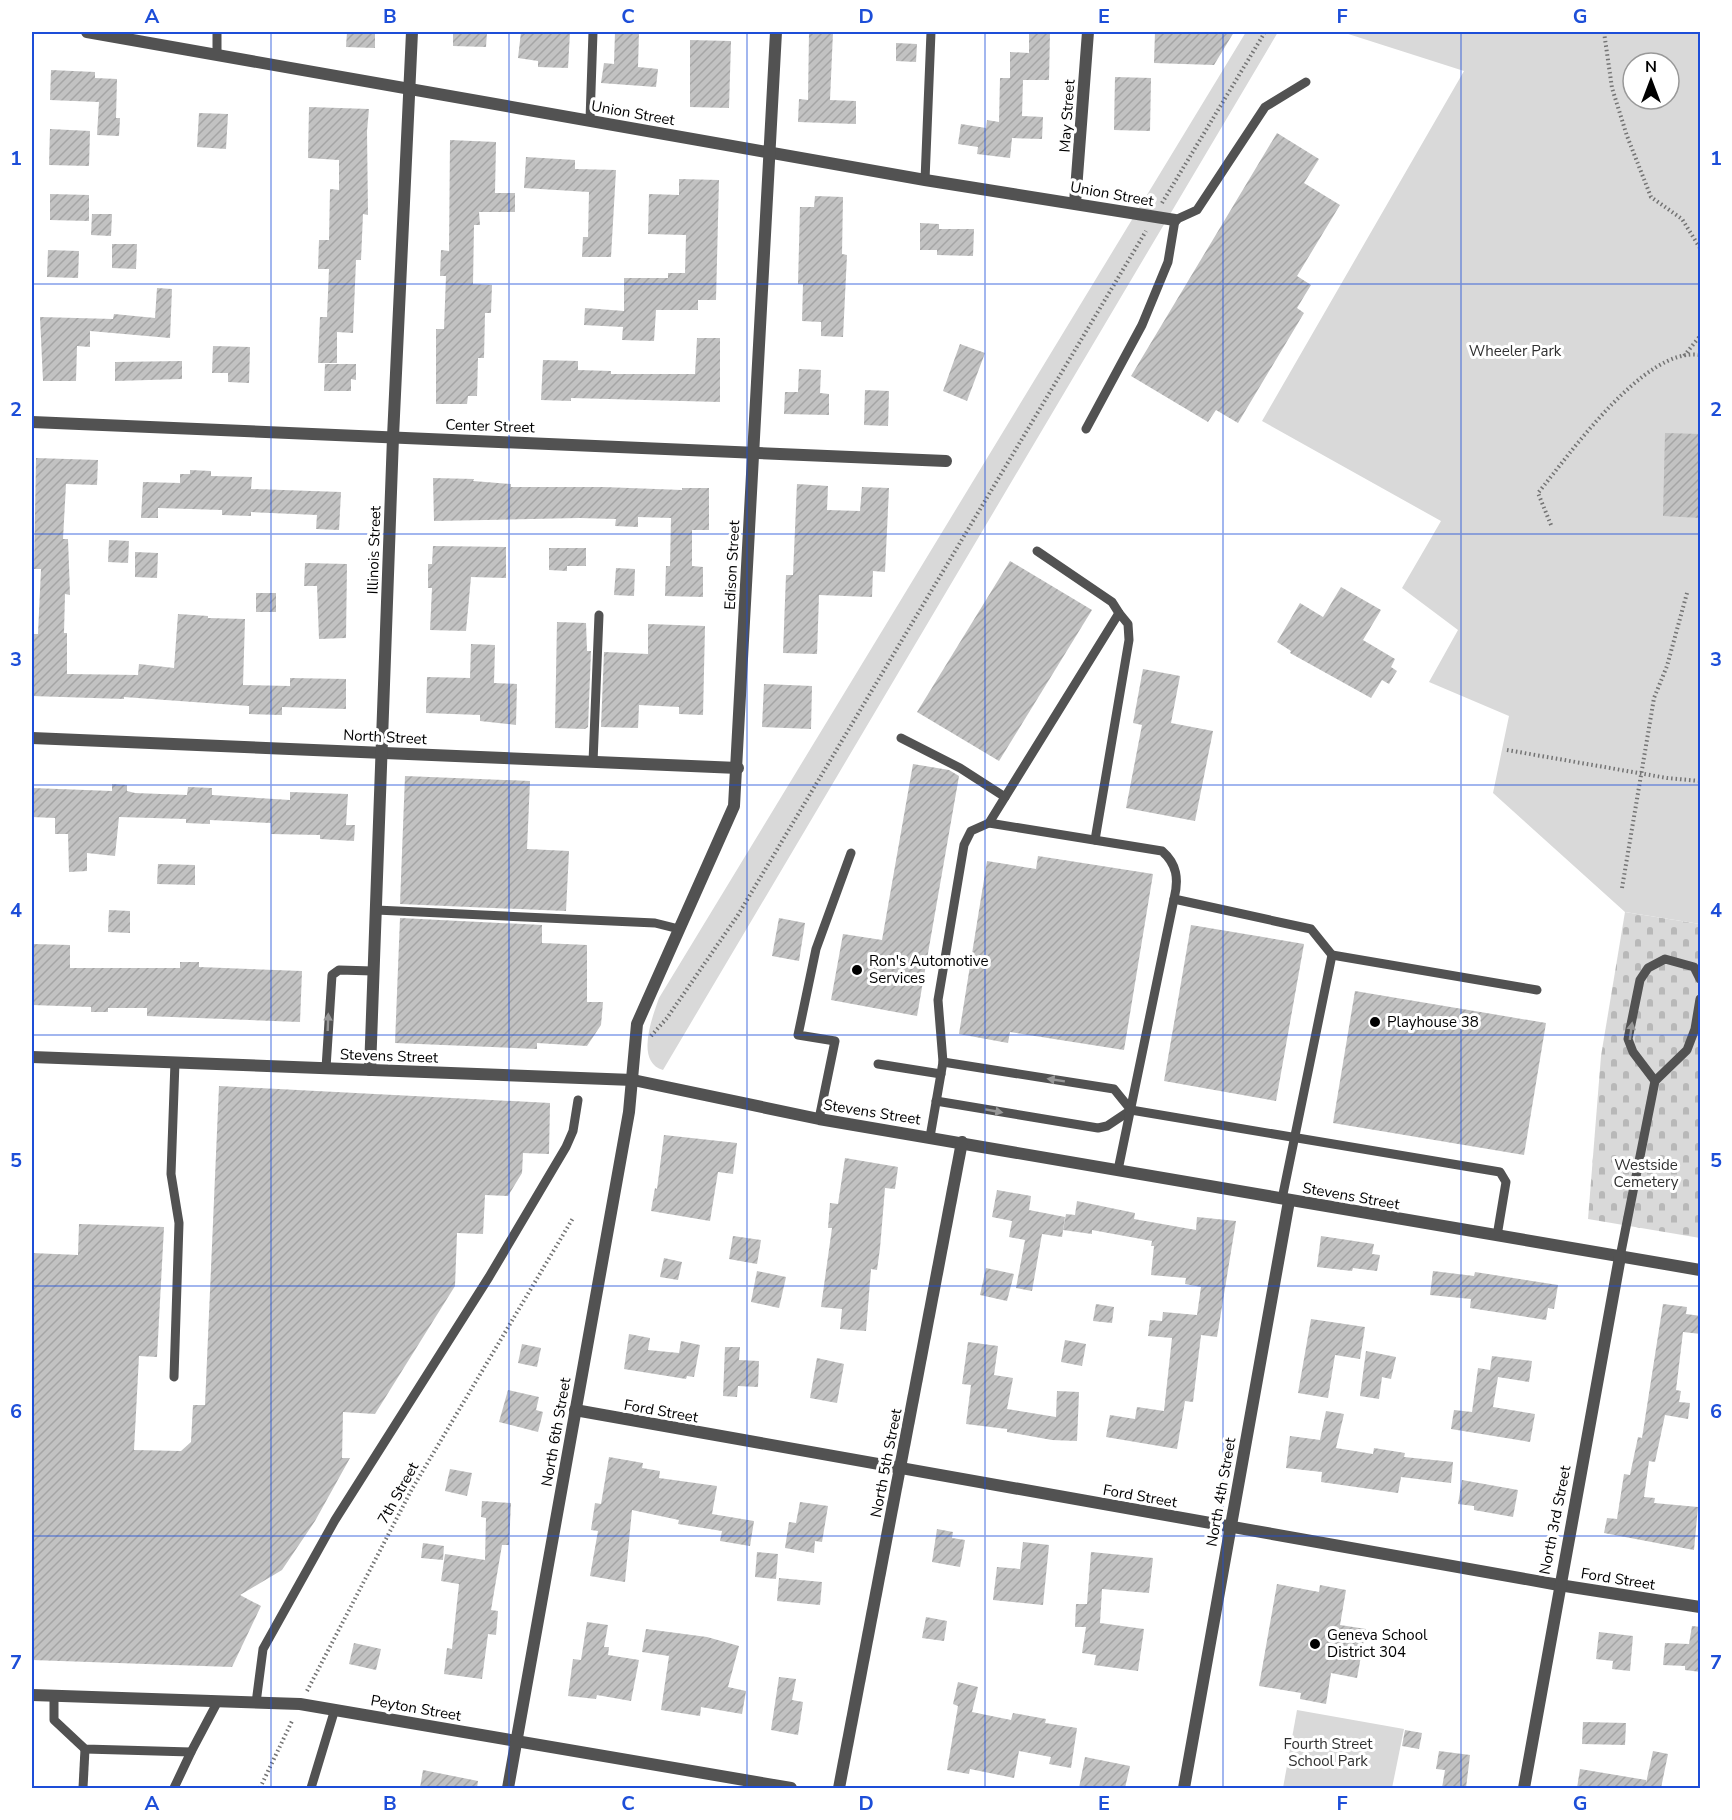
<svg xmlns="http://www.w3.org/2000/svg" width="1732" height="1820" font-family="'Nunito Sans',sans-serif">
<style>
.cemetery{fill:url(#cemetery-stones)}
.park{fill:#d9d9d9;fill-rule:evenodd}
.building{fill:url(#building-hatch)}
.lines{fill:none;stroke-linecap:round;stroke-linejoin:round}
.path{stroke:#747474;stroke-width:4;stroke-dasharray:1.5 3;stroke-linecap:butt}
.service{stroke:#525252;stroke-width:9}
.minor{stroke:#525252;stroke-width:12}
.oneway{fill:#979797}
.grid{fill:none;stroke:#1d4ed8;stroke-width:1.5;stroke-opacity:0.55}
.poi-dot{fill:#000;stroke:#fff;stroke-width:2}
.labels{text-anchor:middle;stroke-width:6;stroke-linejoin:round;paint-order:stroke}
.street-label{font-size:15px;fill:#000;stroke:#fff}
.park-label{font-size:15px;fill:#303030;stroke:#fff}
.poi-label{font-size:15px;fill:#000;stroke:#fff;text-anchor:start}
.neatline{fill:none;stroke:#1d4ed8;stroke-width:2}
.grid-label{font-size:20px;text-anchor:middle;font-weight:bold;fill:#1d4ed8}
</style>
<defs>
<pattern id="cemetery-stones" width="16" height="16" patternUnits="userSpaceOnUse" patternTransform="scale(1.5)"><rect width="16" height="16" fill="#d9d9d9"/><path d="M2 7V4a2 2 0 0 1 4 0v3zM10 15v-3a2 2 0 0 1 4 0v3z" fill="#b8b8b8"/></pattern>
<pattern id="building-hatch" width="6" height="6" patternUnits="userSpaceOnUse" patternTransform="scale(1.5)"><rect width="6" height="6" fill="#c2c2c2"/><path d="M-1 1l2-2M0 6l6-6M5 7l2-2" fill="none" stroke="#a5a5a5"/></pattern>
</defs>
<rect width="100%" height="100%" fill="#fff"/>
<polygon class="cemetery" points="1625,912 1700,924 1700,1238 1588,1219 1601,1056"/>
<g class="park">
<path d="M1246,32H1278L663,1070C635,1062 652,1018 659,998Z"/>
<path d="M1342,32H1700V924L1625,912L1493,793L1509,716L1429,682L1458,630L1402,588L1441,521L1262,421L1464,71ZM1633,63H1669V99H1633Z"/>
<polygon points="1297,1710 1404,1729 1392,1788 1283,1788"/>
</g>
<g class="building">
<polygon points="347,32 375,32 375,48 346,47"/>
<polygon points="453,32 487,32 486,47 453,46"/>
<polygon points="521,32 570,32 568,68 538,67 538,61 518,58"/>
<polygon points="615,32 639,32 638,67 658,69 656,87 601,83 604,63 614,64"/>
<polygon points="809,32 833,32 830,100 856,101 856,124 798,122 799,99 808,100"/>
<polygon points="1029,32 1050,32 1049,80 1023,80 1022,116 1043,117 1042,139 1012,138 1010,158 977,154 978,147 958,144 961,124 986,128 987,120 999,122 1000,78 1010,78 1010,52 1029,53"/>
<polygon points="1155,32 1234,32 1214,65 1154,63"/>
<polygon points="690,40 731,41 729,108 690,107"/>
<polygon points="896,43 917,44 916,62 896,61"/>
<polygon points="51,70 95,72 95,78 117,79 116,118 120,118 119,136 97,135 99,102 50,100"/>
<polygon points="1115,77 1151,78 1150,131 1114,130"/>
<polygon points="309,107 369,109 367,131 368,215 363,214 361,260 356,260 353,333 337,332 337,363 318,363 320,317 327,317 329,269 318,269 319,240 329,240 330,189 339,190 339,160 308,158"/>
<polygon points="199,113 228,114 226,149 197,147"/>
<polygon points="50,129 90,131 89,166 49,165"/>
<polygon points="1277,133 1319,159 1304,183 1340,205 1297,276 1311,285 1297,308 1304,313 1238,423 1216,410 1208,422 1131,376"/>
<polygon points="450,140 496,142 495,193 515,193 515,212 479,212 480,225 474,225 473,284 492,285 491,313 485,313 484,358 478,358 477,396 468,396 467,404 436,404 436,329 444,329 446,276 440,276 441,250 449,251"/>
<polygon points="526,157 575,160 575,169 616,170 611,257 582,257 583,237 588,237 589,192 524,188"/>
<polygon points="679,179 719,180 716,300 698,300 698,310 656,310 654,341 622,340 623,327 584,325 585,308 624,311 624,278 668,278 668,273 685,273 686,235 648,234 649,194 679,195"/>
<polygon points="50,194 89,195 89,221 50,220"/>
<polygon points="815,196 843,197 842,254 847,255 843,337 821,336 821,322 802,321 803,284 798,284 800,207 814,207"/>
<polygon points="92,214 112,214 111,236 91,235"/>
<polygon points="920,223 939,224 939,229 974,229 973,256 937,255 937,250 920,250"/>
<polygon points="112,244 137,244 136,269 112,268"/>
<polygon points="48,250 79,251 78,278 47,277"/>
<polygon points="157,288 172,289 170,338 90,331 90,347 77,346 76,381 43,381 40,317 113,319 114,314 155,318"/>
<polygon points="697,338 720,338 720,402 571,398 571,401 541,400 543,360 578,361 578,370 611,371 611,374 695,374"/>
<polygon points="960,344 985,353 967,401 943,391"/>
<polygon points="213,346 250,347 249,383 228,382 228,373 212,373"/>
<polygon points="182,361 182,379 115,381 115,362"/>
<polygon points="325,364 356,364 356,380 351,379 351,391 324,391"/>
<polygon points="799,369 821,370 820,393 829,394 829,415 784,414 785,392 798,392"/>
<polygon points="865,390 889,391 888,426 864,425"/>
<polygon points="1665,433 1701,434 1701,518 1663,516"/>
<polygon points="36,458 98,460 97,485 66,484 63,539 68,539 70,595 65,594 64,633 67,633 67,674 138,675 139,664 174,668 178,614 208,616 208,618 245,619 243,685 290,686 290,678 346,679 346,709 282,707 282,715 249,714 249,706 124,697 124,699 32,696 34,634 38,634 41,569 34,569"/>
<polygon points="190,470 211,471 211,476 252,477 251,489 341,492 339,530 316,529 317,515 251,512 251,516 222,515 222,510 158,508 158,518 141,518 143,482 180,483 180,474 190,474"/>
<polygon points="433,478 474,479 473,481 511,484 511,487 603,487 682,490 682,488 709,488 709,530 692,530 692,566 703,567 703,597 665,596 666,566 670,566 671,518 638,517 638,527 615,526 616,519 579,518 434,521"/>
<polygon points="797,484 828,486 827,510 860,511 862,487 889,488 885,572 873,571 872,597 819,595 817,654 783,653 786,575 793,575"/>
<polygon points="109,540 129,541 128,563 108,562"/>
<polygon points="433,546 506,547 506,578 471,577 466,631 430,630 432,588 428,588 428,564 432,564"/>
<polygon points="549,548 586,548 586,566 567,566 567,571 549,570"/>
<polygon points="135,552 158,553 157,578 135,577"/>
<polygon points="1010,561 1092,610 999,761 917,712"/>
<polygon points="305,563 347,564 346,638 319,639 317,586 304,586"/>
<polygon points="616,568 635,569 634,596 614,595"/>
<polygon points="1341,587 1381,610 1363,640 1395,659 1391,667 1397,671 1389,684 1382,680 1371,698 1290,653 1291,651 1277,642 1300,603 1323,617"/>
<rect x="256" y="593" width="20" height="19"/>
<polygon points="557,622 586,623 587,651 591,651 588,727 585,729 555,728"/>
<polygon points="648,624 705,626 703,715 679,714 679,707 639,705 638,728 601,727 604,652 648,654"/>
<polygon points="471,644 495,645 494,683 517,684 516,725 480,721 480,715 426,713 427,677 470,678"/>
<polygon points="1143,669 1180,676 1171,723 1213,731 1195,821 1126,808 1142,725 1133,723"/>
<polygon points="764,684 812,686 811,729 762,727"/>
<polygon points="913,764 949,770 959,776 917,1016 831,1000 843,934 882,940"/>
<polygon points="405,776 530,781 527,849 569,851 566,911 400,904"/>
<polygon points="112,784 127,785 127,791 135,793 187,795 188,787 212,788 212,795 290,800 290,792 348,794 346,825 355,825 354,841 320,839 320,835 271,834 271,823 210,820 210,824 186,823 186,819 119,817 115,856 87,853 87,871 69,872 68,834 55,834 55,818 32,817 32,788 112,791"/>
<polygon points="1038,856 1153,874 1124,1050 1010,1032 1008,1043 959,1034 987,861 1036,869"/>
<polygon points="158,864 195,865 195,885 157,884"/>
<polygon points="109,910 130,911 130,933 108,932"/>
<polygon points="400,918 542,925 542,943 587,945 587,1002 603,1002 601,1025 587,1046 537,1043 537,1049 395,1043"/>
<polygon points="779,918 805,923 799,961 772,956"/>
<polygon points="1191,925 1304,944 1276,1101 1164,1081"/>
<polygon points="32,944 70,945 70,968 180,968 180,962 199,962 199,967 302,971 300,1022 147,1016 147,1008 108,1008 108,1012 91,1012 91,1007 32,1005"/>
<polygon points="1355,991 1546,1023 1524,1155 1333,1123"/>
<polygon points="219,1086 550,1103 549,1154 523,1153 522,1173 508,1196 485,1195 483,1234 457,1233 455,1286 375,1414 343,1412 342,1458 350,1458 315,1521 282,1570 240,1595 261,1606 232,1667 32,1660 32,1253 78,1255 79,1224 164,1227 157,1357 139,1356 134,1450 181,1451 191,1442 193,1405 205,1405"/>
<polygon points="664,1135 737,1143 733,1174 718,1172 710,1221 651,1211 655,1188 657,1189"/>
<polygon points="845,1158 898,1167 895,1189 885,1188 880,1248 877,1270 871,1269 866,1331 840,1329 842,1309 821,1307 832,1228 828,1228 830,1203 838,1204"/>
<polygon points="997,1190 1031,1196 1029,1210 1065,1217 1062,1237 1042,1234 1032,1291 1016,1288 1025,1240 1009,1237 1012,1221 992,1217"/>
<polygon points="1077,1201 1135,1213 1134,1219 1196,1230 1197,1217 1236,1221 1217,1337 1201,1335 1193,1402 1185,1401 1177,1449 1106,1437 1110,1415 1135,1419 1137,1407 1164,1411 1172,1338 1148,1336 1150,1320 1162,1321 1163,1312 1197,1315 1201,1287 1185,1284 1186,1278 1151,1275 1154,1246 1151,1246 1152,1241 1092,1230 1092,1234 1063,1230 1066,1214 1075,1215"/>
<polygon points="733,1236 761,1240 757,1264 729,1259"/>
<polygon points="1321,1236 1374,1244 1372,1254 1380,1255 1377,1271 1353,1268 1352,1271 1317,1267"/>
<polygon points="664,1258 682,1262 678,1280 660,1277"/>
<polygon points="986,1268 1014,1274 1007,1301 980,1295"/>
<polygon points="757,1271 786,1277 779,1308 751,1302"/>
<polygon points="1433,1271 1474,1276 1475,1272 1558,1285 1554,1309 1548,1308 1546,1320 1470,1308 1471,1299 1430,1295"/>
<polygon points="1096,1304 1114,1307 1112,1323 1093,1321"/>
<polygon points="1663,1304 1687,1307 1686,1314 1701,1316 1701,1334 1683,1332 1676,1390 1681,1391 1679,1402 1690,1403 1688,1419 1665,1415 1655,1462 1649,1461 1644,1497 1655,1498 1654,1503 1698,1507 1694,1550 1604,1533 1607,1518 1617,1519 1624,1474 1630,1475 1638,1437 1642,1438"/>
<polygon points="1311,1319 1365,1327 1360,1359 1335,1355 1328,1398 1298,1393"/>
<polygon points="629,1334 650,1338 648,1350 679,1353 681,1341 700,1345 694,1377 687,1376 686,1379 624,1369"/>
<polygon points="1065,1340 1086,1344 1082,1366 1061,1362"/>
<polygon points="968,1342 998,1346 994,1375 1013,1378 1007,1409 1056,1417 1057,1391 1079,1392 1077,1441 1052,1440 1007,1432 1007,1429 966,1424 971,1385 962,1384"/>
<polygon points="522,1344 541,1348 537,1367 518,1363"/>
<polygon points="725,1347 740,1347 739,1360 759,1361 758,1387 738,1386 737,1397 723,1396"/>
<polygon points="1366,1351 1396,1357 1391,1379 1382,1377 1379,1399 1360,1396"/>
<polygon points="1492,1356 1532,1361 1529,1382 1498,1377 1493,1407 1535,1414 1530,1442 1451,1429 1454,1410 1472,1412 1478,1368 1490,1370"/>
<polygon points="817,1358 844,1364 837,1403 810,1398"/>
<polygon points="508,1390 539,1397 536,1410 543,1412 538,1432 499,1422"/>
<polygon points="1326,1411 1344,1414 1336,1448 1373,1454 1374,1448 1405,1453 1404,1457 1453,1462 1451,1483 1401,1477 1398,1493 1321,1482 1322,1472 1286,1468 1290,1436 1320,1440"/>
<polygon points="609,1457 643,1463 642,1468 660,1471 659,1478 717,1486 712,1514 754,1521 750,1546 720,1541 722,1531 678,1524 679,1520 632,1510 625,1582 590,1576 598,1531 591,1530 595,1503 601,1504"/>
<polygon points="450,1469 472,1473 467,1496 445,1491"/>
<polygon points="1462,1480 1518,1490 1513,1517 1474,1510 1474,1506 1458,1504"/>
<polygon points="482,1501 511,1503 509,1545 502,1545 491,1610 498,1611 496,1635 488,1634 482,1679 444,1674 447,1648 452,1649 459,1584 441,1581 445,1554 485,1560 486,1518 481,1517"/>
<polygon points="800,1502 828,1506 822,1542 815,1541 814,1553 785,1548 789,1522 796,1523"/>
<polygon points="937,1529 953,1532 952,1538 965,1540 960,1567 932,1562"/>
<polygon points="1023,1542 1049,1545 1043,1605 993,1600 997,1567 1020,1569"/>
<polygon points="423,1543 444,1546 443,1560 421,1558"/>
<polygon points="757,1552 778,1554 776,1579 755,1577"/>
<polygon points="1091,1552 1153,1558 1149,1593 1102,1589 1100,1623 1144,1629 1138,1671 1094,1665 1096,1655 1082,1653 1086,1627 1075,1627 1076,1604 1087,1604"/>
<polygon points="779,1578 822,1582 820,1605 777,1601"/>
<polygon points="1277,1584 1319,1592 1320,1585 1346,1590 1340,1625 1366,1629 1357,1678 1331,1673 1326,1704 1300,1699 1301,1693 1259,1686"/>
<polygon points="926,1617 947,1621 944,1641 922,1638"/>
<polygon points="587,1622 608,1625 604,1647 609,1647 608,1655 639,1660 631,1701 597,1695 596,1699 568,1696 573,1659 581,1660"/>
<polygon points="1692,1626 1701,1627 1701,1672 1685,1670 1685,1666 1663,1665 1665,1643 1689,1644"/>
<polygon points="646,1629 707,1637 739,1646 728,1687 746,1691 742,1714 701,1707 700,1716 661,1710 669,1656 642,1652"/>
<polygon points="1599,1632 1633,1636 1630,1671 1612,1669 1613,1661 1596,1659"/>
<polygon points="354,1643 381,1649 376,1670 349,1664"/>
<polygon points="779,1677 796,1679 792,1700 803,1702 798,1735 771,1730"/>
<polygon points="958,1682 978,1687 972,1712 1011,1720 1013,1713 1046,1719 1045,1723 1077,1728 1071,1768 1049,1764 1051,1757 1019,1751 1014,1778 970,1769 969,1774 947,1770 958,1706 953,1704"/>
<polygon points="1583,1722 1626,1723 1625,1745 1582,1744"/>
<polygon points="1405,1730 1422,1733 1419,1749 1402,1746"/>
<polygon points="1439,1751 1470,1755 1466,1788 1442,1788 1445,1770 1436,1769"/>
<polygon points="1653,1751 1668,1754 1661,1788 1577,1788 1580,1769 1646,1780 1646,1783"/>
<polygon points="1085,1757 1130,1766 1125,1788 1079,1788"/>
<polygon points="423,1770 478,1781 477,1788 420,1788"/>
</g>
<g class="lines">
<g class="path">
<polyline points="1604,32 1612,88 1627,136 1651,197 1682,219 1700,248"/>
<polyline points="1162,203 1265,32"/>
<polyline points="1684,356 1700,336"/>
<path d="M1551,525L1538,493C1570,454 1645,346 1700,355"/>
<polyline points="1507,750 1667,778 1700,781"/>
<polyline points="1622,888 1654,698 1667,666 1687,593"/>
<polyline points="651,1036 667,1018 738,915 1146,231"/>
<polyline points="307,1691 412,1489 573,1218"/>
<polyline points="260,1788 293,1719"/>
</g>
<g class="service">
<polyline points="217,55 217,32"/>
<polyline points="590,120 593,32"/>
<polyline points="925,180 931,32"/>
<polyline points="1086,429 1142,325 1168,262 1175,220 1197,210 1265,107 1306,82"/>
<polyline points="1037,551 1112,602 1119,613"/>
<polyline points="901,738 960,768 1005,797"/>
<polyline points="593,762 599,615"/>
<polyline points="989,823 1119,613 1128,624 1129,640 1095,840"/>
<polyline points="376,910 655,923 679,929"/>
<polyline points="943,1062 1114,1089 1131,1110 1500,1172 1506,1182 1497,1236"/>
<polyline points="878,1064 941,1074"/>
<polyline points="326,1068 332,975 339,970 373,971"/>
<polyline points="1655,1081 1633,1052 1628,1039 1640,980 1648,968 1665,959 1694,967 1700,979"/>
<polyline points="936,1101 1098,1128 1107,1126 1131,1110"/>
<polyline points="819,1119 835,1041 798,1035 816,949 851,853"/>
<path d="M930,1137L943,1062L938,1000L964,845L971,831L989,823L1162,851C1177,864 1179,879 1174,899"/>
<polyline points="1118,1170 1174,899 1311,929 1332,955"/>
<polyline points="1282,1199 1332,955 1537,990"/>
<polyline points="1620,1257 1655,1081 1687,1050 1695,1029 1700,999"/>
<polyline points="174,1377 179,1223 171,1174 175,1062"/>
<polyline points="54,1696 54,1720 85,1749 191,1752 218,1701"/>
<polyline points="256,1703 263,1649 335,1520 489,1277 566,1147 573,1131 578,1100"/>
<polyline points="83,1788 85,1749"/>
<polyline points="174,1788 191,1752"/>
<polyline points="311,1788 335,1709"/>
</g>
<g class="minor">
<polyline points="87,32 925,180 1175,220"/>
<polyline points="1075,203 1088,32"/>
<polyline points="32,422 946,461"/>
<polyline points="32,738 738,768"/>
<polyline points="32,1057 633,1080 819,1119 1700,1270"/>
<polyline points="370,1070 393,437 412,32"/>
<polyline points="575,1410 1559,1585 1700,1607"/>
<polyline points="32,1695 300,1704 791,1788"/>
<polyline points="508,1788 629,1112 637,1024 734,806 776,32"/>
<polyline points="839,1788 962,1142"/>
<polyline points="1184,1788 1289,1201"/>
<polyline points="1524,1788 1620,1257"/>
</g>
</g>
<defs><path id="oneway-solid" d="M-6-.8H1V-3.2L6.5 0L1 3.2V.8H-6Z" transform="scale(1.5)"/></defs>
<g class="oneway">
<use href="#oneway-solid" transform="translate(328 1022) rotate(-88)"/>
<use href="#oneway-solid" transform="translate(1631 1031) rotate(-82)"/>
<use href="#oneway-solid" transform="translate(1056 1080) rotate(-171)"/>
<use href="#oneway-solid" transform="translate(994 1111) rotate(10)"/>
</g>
<path class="grid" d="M271,32V1788M509,32V1788M747,32V1788M985,32V1788M1223,32V1788M1461,32V1788M32,284H1700M32,534H1700M32,785H1700M32,1035H1700M32,1286H1700M32,1536H1700"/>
<g class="poi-dot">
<circle cx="857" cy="970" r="6"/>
<circle cx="1375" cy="1022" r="6"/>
<circle cx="1315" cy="1644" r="6"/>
</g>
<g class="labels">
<g class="street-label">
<text transform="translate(633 113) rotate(10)" y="5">Union Street</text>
<text transform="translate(1067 116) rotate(-86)" y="5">May Street</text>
<text transform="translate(1112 194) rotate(10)" y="5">Union Street</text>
<text transform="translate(490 426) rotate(2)" y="5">Center Street</text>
<text transform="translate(374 550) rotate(-88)" y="5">Illinois Street</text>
<text transform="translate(732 565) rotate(-87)" y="5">Edison Street</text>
<text transform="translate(385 737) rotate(3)" y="5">North Street</text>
<text transform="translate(389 1056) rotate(2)" y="5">Stevens Street</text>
<text transform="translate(872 1112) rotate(9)" y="5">Stevens Street</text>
<text transform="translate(1351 1196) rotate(10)" y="5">Stevens Street</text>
<text transform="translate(661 1411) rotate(10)" y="5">Ford Street</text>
<text transform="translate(556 1432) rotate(-80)" y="5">North 6th Street</text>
<text transform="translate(886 1463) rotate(-79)" y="5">North 5th Street</text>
<text transform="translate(1221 1492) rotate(-80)" y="5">North 4th Street</text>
<text transform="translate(398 1493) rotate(-61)" y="5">7th Street</text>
<text transform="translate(1140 1496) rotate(10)" y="5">Ford Street</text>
<text transform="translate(1555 1520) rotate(-79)" y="5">North 3rd Street</text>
<text transform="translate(1618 1579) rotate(9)" y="5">Ford Street</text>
<text transform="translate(416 1708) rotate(10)" y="5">Peyton Street</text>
</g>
<g class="park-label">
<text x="1515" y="356">Wheeler Park</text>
<text x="1646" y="1170">Westside<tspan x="1646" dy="17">Cemetery</tspan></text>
<text x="1328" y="1749">Fourth Street<tspan x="1328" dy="17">School Park</tspan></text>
</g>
<g class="poi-label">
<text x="869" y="966">Ron's Automotive<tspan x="869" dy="17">Services</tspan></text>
<text x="1387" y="1027">Playhouse 38</text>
<text x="1327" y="1640">Geneva School<tspan x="1327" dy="17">District 304</tspan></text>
</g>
</g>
<rect width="1732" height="1820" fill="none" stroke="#ffffff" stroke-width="66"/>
<g transform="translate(1651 81)"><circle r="28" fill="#ffffff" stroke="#999999" stroke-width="1.5"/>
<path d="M0-4.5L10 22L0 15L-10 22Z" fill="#000000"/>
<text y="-9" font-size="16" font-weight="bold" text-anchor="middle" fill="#000000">N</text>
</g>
<rect x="33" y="33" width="1666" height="1754" class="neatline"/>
<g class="grid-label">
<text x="152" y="23">A</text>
<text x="390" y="23">B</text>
<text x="628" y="23">C</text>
<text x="866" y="23">D</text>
<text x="1104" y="23">E</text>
<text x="1342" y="23">F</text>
<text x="1580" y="23">G</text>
<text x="16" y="165">1</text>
<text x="1716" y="165">1</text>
<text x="16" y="416">2</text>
<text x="1716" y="416">2</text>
<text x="16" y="666">3</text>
<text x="1716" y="666">3</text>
<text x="16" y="917">4</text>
<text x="1716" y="917">4</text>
<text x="16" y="1167">5</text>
<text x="1716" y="1167">5</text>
<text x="16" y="1418">6</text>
<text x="1716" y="1418">6</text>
<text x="16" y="1669">7</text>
<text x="1716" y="1669">7</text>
<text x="152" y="1810">A</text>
<text x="390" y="1810">B</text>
<text x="628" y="1810">C</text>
<text x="866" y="1810">D</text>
<text x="1104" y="1810">E</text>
<text x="1342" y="1810">F</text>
<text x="1580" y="1810">G</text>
</g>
</svg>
